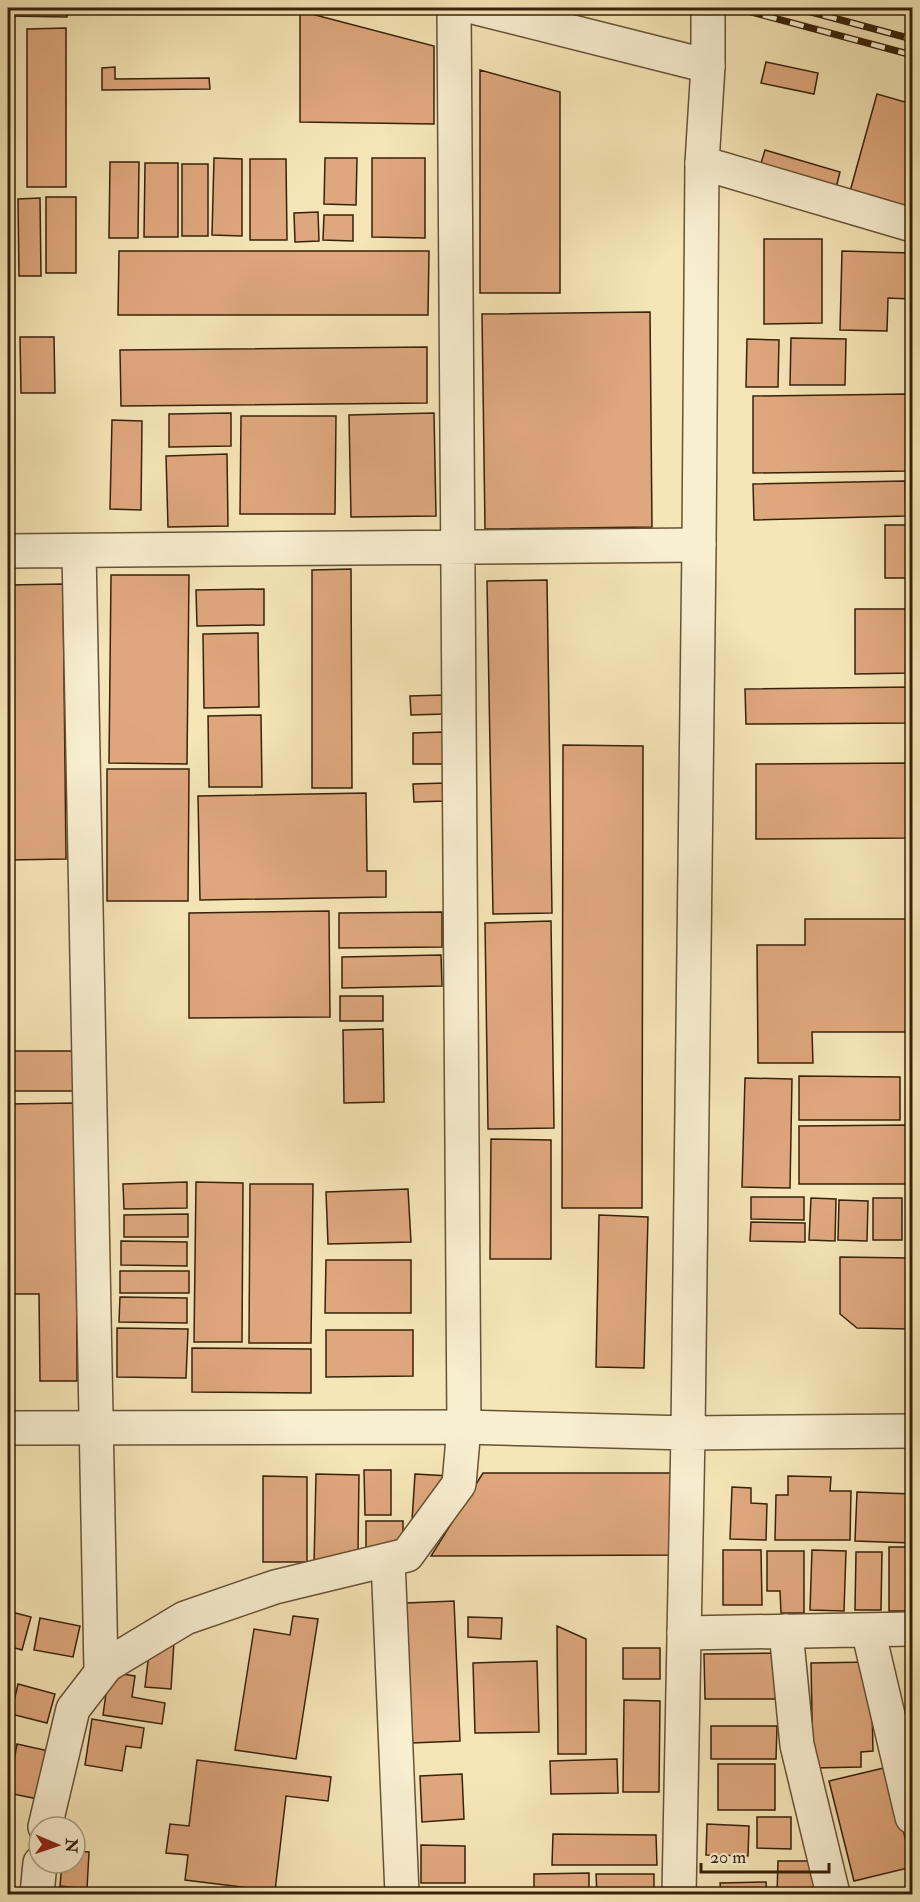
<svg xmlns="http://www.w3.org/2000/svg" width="920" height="1902" font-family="'IM FELL Double Pica',serif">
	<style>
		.building { fill: #dfa77d; stroke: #37220b; stroke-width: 1.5 }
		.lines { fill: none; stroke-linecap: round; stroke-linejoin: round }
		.minor-casing { stroke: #665336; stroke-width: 36 }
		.tertiary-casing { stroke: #665336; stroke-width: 36 }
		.minor { stroke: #f8eed0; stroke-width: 33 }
		.tertiary { stroke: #f8eed0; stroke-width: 33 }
		.rail-casing { stroke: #37220b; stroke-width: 7 }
		.rail { stroke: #f8eed0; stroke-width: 4.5; stroke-dasharray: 14; stroke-linecap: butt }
	</style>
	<rect width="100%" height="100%" fill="#f5e5b7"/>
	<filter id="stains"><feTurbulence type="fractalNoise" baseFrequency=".00333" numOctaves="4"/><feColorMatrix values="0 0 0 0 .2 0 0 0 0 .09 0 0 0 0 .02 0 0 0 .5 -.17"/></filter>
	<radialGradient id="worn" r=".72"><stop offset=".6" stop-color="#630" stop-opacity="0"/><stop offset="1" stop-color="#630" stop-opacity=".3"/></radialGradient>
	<path class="building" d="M 8,8 L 67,8 L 67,17 L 8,16 Z
		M 888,8 L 912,8 L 912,14 Z
		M 300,11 L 434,46 L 434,124 L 300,122 Z
		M 66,28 L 66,187 L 27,187 L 27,29 Z
		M 766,62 L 818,73 L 814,94 L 761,83 Z
		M 115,67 L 115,79 L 209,78 L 210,89 L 102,90 L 102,68 Z
		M 480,70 L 560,92 L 560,293 L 480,293 Z
		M 877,94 L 912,104 L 912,212 L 849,195 Z
		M 765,150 L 840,172 L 835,192 L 759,170 Z
		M 214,158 L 242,159 L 242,236 L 212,235 Z
		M 325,158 L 357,158 L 356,205 L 324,204 Z
		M 372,158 L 425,158 L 425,238 L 372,237 Z
		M 250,159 L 286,159 L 287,240 L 250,240 Z
		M 110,162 L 139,162 L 138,238 L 109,238 Z
		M 145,163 L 178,163 L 178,237 L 144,237 Z
		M 182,164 L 208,164 L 208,236 L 182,236 Z
		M 46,197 L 76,197 L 76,273 L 46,273 Z
		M 40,198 L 41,276 L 19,276 L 18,199 Z
		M 8,201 L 12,201 L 12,277 L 8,277 Z
		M 318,212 L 319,241 L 295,242 L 294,213 Z
		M 324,215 L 353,215 L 353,241 L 323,240 Z
		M 764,239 L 822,239 L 822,323 L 764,324 Z
		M 119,251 L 429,251 L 428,315 L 118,315 Z
		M 842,251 L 911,253 L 910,299 L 888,298 L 887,331 L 840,330 Z
		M 650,312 L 652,527 L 485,529 L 482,314 Z
		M 14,315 L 14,388 L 8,388 L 8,316 Z
		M 20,337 L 54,337 L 55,393 L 21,393 Z
		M 791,338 L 846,339 L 845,385 L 790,385 Z
		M 747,339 L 779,340 L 778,387 L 746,387 Z
		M 427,347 L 427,403 L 121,406 L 120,350 Z
		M 907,394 L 908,471 L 753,473 L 753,396 Z
		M 231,413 L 231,446 L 169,447 L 169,414 Z
		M 434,413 L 436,516 L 351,517 L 349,415 Z
		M 241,416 L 336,416 L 335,514 L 240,514 Z
		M 112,420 L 142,421 L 141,510 L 110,509 Z
		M 227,454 L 228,526 L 168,527 L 166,456 Z
		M 905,481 L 906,516 L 754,520 L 753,484 Z
		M 885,525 L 912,525 L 912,578 L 885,578 Z
		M 351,569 L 352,788 L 312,788 L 312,570 Z
		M 111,575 L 189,575 L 187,764 L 109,763 Z
		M 547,580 L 552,913 L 493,914 L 487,581 Z
		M 63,584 L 66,859 L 8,860 L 8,585 Z
		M 264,589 L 264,625 L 197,626 L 196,590 Z
		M 855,609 L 912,609 L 912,673 L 855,674 Z
		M 258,633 L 259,707 L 204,708 L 203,634 Z
		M 912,687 L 912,723 L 746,724 L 745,689 Z
		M 444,695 L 445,714 L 411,715 L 410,696 Z
		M 261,715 L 262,787 L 209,787 L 208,716 Z
		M 444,732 L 444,764 L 413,764 L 413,733 Z
		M 563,745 L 643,746 L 642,1208 L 562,1208 Z
		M 912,763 L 912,838 L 756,839 L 756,764 Z
		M 107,769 L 189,769 L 188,901 L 107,901 Z
		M 445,783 L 445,801 L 414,802 L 413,784 Z
		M 366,793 L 367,871 L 386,871 L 386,897 L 200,900 L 198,796 Z
		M 329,911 L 330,1017 L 189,1018 L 189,913 Z
		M 442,912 L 442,947 L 339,948 L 339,913 Z
		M 805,919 L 912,919 L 912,1032 L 812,1032 L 813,1063 L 758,1063 L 757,945 L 805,945 Z
		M 551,921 L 554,1128 L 488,1129 L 485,923 Z
		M 441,955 L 442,986 L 342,988 L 342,957 Z
		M 340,996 L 383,996 L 383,1021 L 340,1021 Z
		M 383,1029 L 384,1102 L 344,1103 L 343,1030 Z
		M 8,1051 L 76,1051 L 77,1091 L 8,1091 Z
		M 799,1076 L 900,1077 L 900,1120 L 799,1120 Z
		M 908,1076 L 912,1076 L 912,1114 L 908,1114 Z
		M 745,1078 L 792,1079 L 790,1188 L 742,1187 Z
		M 76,1103 L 77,1381 L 40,1381 L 39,1294 L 8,1294 L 8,1104 Z
		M 912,1125 L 912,1184 L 799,1184 L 799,1126 Z
		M 491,1139 L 551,1140 L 551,1259 L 490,1259 Z
		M 187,1182 L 187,1208 L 124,1209 L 123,1184 Z
		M 196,1182 L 243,1183 L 242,1342 L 194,1342 Z
		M 250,1184 L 313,1184 L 311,1343 L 249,1343 Z
		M 408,1189 L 411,1242 L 328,1244 L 326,1192 Z
		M 751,1197 L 804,1197 L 804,1220 L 751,1219 Z
		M 811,1198 L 836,1199 L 835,1241 L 809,1240 Z
		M 873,1198 L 902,1198 L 902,1240 L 873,1240 Z
		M 908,1199 L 912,1199 L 912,1241 L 907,1241 Z
		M 839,1200 L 868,1201 L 867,1241 L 838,1240 Z
		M 188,1214 L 188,1237 L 124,1237 L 124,1215 Z
		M 599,1215 L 648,1217 L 644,1368 L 596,1367 Z
		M 751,1222 L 805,1223 L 805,1242 L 750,1241 Z
		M 121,1241 L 187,1242 L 187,1266 L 121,1265 Z
		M 840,1257 L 912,1258 L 912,1329 L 857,1328 L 840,1314 Z
		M 326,1260 L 411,1260 L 411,1313 L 325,1313 Z
		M 120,1271 L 189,1271 L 189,1293 L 120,1293 Z
		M 120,1297 L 187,1298 L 187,1323 L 119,1322 Z
		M 117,1328 L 188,1329 L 186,1378 L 117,1377 Z
		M 326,1330 L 413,1330 L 413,1376 L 326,1377 Z
		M 192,1348 L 311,1349 L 311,1393 L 192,1392 Z
		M 364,1470 L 391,1470 L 391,1515 L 365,1515 Z
		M 483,1473 L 677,1473 L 677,1555 L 431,1556 Z
		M 316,1474 L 359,1475 L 358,1551 L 314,1566 Z
		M 415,1474 L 449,1476 L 412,1521 Z
		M 263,1476 L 307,1477 L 307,1562 L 263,1562 Z
		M 788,1476 L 831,1477 L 830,1491 L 851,1491 L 850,1540 L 775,1540 L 776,1495 L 788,1495 Z
		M 732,1487 L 751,1488 L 751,1503 L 767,1504 L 766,1540 L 730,1539 Z
		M 857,1492 L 912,1494 L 912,1543 L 855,1541 Z
		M 366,1521 L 403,1521 L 403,1538 L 366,1550 Z
		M 889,1547 L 912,1547 L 912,1611 L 889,1611 Z
		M 723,1550 L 761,1550 L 762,1605 L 723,1605 Z
		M 812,1550 L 846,1551 L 844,1611 L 810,1610 Z
		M 767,1551 L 804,1551 L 804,1613 L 781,1613 L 780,1591 L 767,1591 Z
		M 856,1552 L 882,1552 L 881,1610 L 855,1610 Z
		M 454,1601 L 460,1741 L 412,1743 L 406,1603 Z
		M 8,1611 L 31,1617 L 22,1650 L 8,1646 Z
		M 293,1616 L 318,1619 L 296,1759 L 235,1750 L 254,1629 L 290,1635 Z
		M 468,1617 L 502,1618 L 501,1639 L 468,1637 Z
		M 40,1618 L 80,1626 L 73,1657 L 34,1650 Z
		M 557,1626 L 586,1639 L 586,1754 L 558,1754 Z
		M 174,1642 L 171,1689 L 145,1687 L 149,1653 Z
		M 907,1647 L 912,1647 L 912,1694 L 906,1694 Z
		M 623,1648 L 660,1648 L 660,1679 L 623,1679 Z
		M 784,1653 L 785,1699 L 705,1699 L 704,1654 Z
		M 537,1661 L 539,1732 L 475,1733 L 473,1663 Z
		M 871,1662 L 873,1751 L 861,1752 L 861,1767 L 813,1768 L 811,1663 Z
		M 109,1672 L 135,1676 L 132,1697 L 165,1703 L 162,1724 L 103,1715 Z
		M 18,1684 L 55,1694 L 47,1723 L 11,1714 Z
		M 624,1700 L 660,1701 L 659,1792 L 623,1792 Z
		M 92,1719 L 144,1728 L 141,1748 L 126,1746 L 122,1771 L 85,1765 Z
		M 711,1726 L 777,1726 L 776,1759 L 711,1759 Z
		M 17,1744 L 49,1751 L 38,1799 L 8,1793 Z
		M 617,1759 L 618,1793 L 551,1794 L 550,1761 Z
		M 197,1760 L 331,1777 L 328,1801 L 286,1796 L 275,1891 L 185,1880 L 188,1855 L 166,1853 L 170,1824 L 189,1826 Z
		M 718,1764 L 775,1764 L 775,1810 L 718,1810 Z
		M 888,1767 L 912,1867 L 854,1881 L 829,1781 Z
		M 462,1774 L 464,1819 L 422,1822 L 420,1776 Z
		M 757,1817 L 791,1817 L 791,1849 L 757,1848 Z
		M 707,1824 L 749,1826 L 748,1856 L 706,1855 Z
		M 553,1834 L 656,1835 L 657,1865 L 552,1865 Z
		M 421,1845 L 465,1846 L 465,1883 L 421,1883 Z
		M 75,1851 L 89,1852 L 87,1889 L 60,1886 L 62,1863 L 75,1863 Z
		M 778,1861 L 814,1861 L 814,1894 L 777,1894 Z
		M 589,1873 L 589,1894 L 534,1894 L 534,1874 Z
		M 596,1874 L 654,1874 L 654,1894 L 597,1894 Z
		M 766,1882 L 767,1894 L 721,1894 L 720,1883 Z
		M 458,1890 L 523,1890 L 523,1894 L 458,1894 Z"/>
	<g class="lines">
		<defs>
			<path id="minor" d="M 477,8 L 708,66
				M 702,163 L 912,225
				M 8,551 L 699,545
				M 79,551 L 101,1671
				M 388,1560 L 402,1894
				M 868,1630 L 912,1817
				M 786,1631 L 797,1745 L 833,1894
				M 684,1633 L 912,1629
				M 45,1827 L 73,1709 L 107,1665 L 185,1618 L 275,1587 L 407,1555 L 459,1484 L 464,1427 L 454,8
				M 37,1894 L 40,1863"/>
			<path id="tertiary" d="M 8,1428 L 464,1427 L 688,1433 L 912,1431
				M 679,1894 L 688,1433 L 699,545 L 702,163 L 708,66 L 708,8"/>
		</defs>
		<use href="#minor" class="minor-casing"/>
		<use href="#tertiary" class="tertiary-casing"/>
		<use href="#minor" class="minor"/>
		<use href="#tertiary" class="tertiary"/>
		<defs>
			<path id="rail" d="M 736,8 L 912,55
				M 796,8 L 912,39"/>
		</defs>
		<use href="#rail" class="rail-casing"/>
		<use href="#rail" class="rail"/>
	</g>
	<rect width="920" height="1902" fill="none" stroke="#f5e5b7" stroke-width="30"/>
	<rect x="9" y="9" width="902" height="1884" fill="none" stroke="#37220b" stroke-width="3"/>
	<rect x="15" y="15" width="890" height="1872" fill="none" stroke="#37220b" stroke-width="1.5"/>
	<g transform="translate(57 1845) rotate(92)"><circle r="28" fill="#f8eed0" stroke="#ab9c81" stroke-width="1.5"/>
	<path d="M0-4.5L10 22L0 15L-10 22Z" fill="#8f2418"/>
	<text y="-9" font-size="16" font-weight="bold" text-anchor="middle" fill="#37220b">N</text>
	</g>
	<path d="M701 1863v9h128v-9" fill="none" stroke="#37220b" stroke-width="3"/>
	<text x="710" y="1863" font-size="18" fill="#37220b" stroke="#f8eed0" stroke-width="4.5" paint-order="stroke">20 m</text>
	<rect width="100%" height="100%" filter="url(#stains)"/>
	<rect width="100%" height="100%" fill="url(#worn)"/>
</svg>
